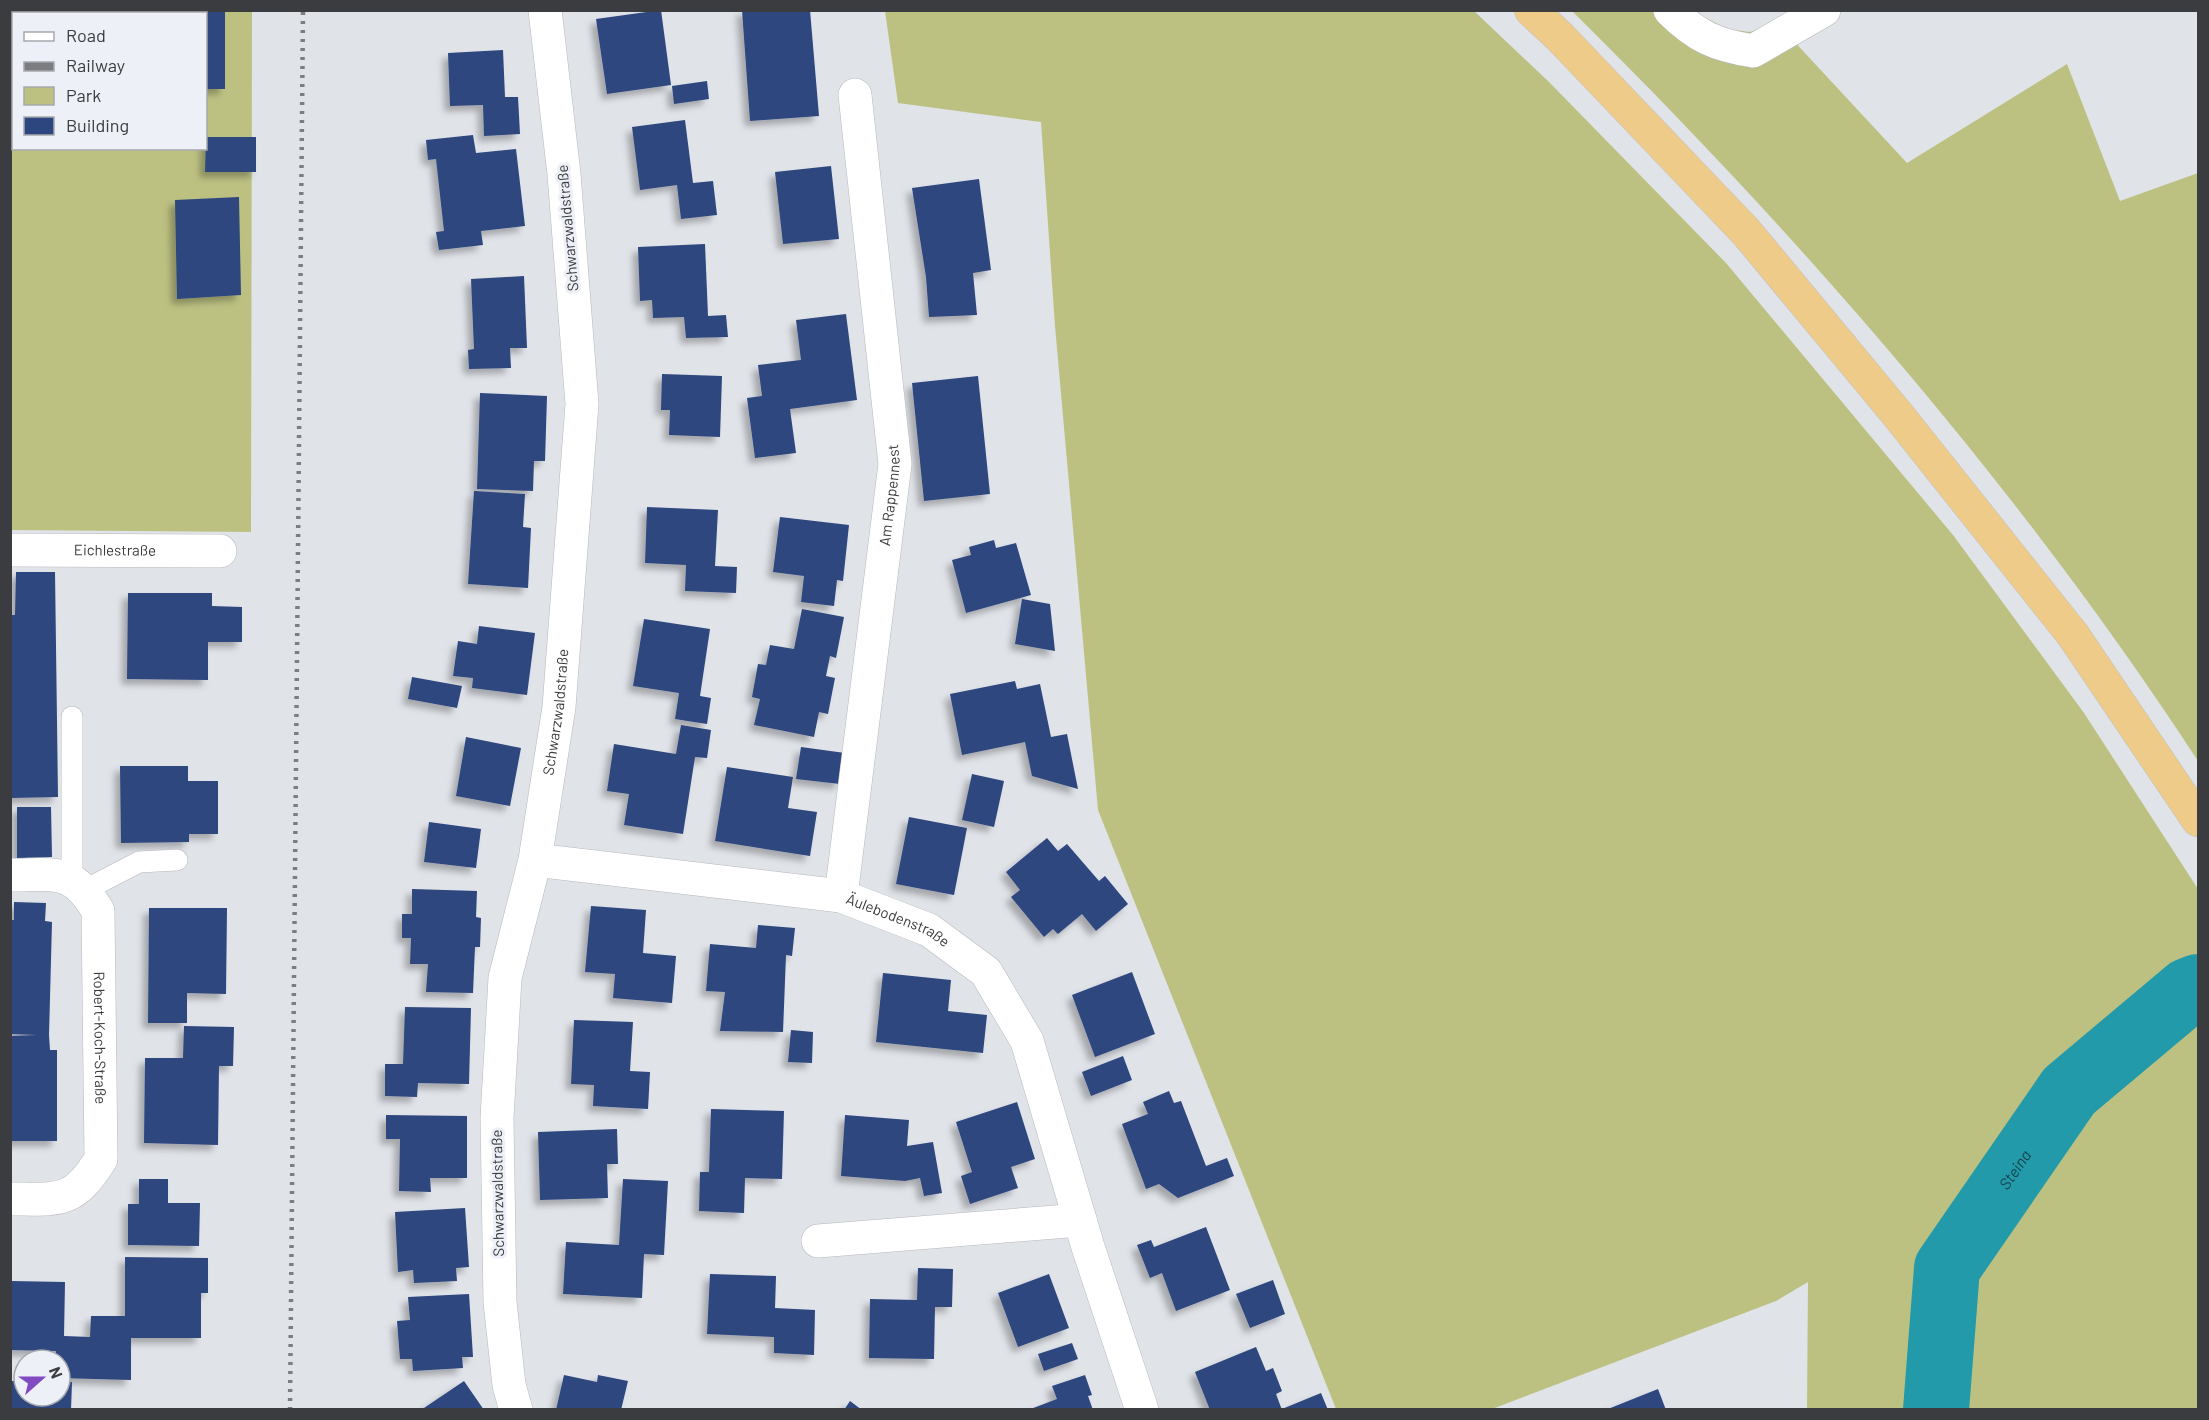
<svg xmlns="http://www.w3.org/2000/svg" width="2209" height="1420" font-family="Barlow,sans-serif">
	<style>
		.green { fill: #bcc182; fill-rule: evenodd }
		.lines { fill: none; stroke-linecap: round; stroke-linejoin: round }
		.river { stroke: #239aa9; stroke-width: 66 }
		.building { fill: #2e467f; filter: url(#shadow) }
		.service-casing { stroke: #b6b8bd; stroke-width: 22 }
		.minor-casing { stroke: #b6b8bd; stroke-width: 34 }
		.trunk-casing { stroke: #c0c1c2; stroke-width: 34 }
		.service { stroke: #fff; stroke-width: 21 }
		.minor { stroke: #fff; stroke-width: 33 }
		.trunk { stroke: #eecb88; stroke-width: 33 }
		.rail { stroke: #7b7d81; stroke-width: 4.5; stroke-dasharray: 3 6; stroke-linecap: butt }
		.labels { text-anchor: middle; stroke-width: 6; stroke-linejoin: round; paint-order: stroke }
		.street-label { font-size: 15px; fill: #3b3c3f; stroke: #edf0f6 }
		.water-label { font-size: 16px; font-style: italic; fill: #16464e; stroke: #edf0f6 }
	</style>
	<defs>
		<filter id="shadow"><feDropShadow dx="-5.5" dy="5.5" stdDeviation="3" flood-color="#0004"/></filter>
	</defs>
	<rect width="100%" height="100%" fill="#e0e3e8"/>
	<path class="green" d="M 11,11 L 252,11 L 251,532 L 11,530 ZM 14,14 L 206,14 L 206,148 L 14,148 Z
		M 885,11 L 1474,11 L 1549,82 L 1726,263 L 1953,535 L 2084,713 L 2198,889 L 2198,1409 L 1807,1409 L 1808,1282 L 1776,1301 L 1492,1409 L 1336,1409 L 1098,810 L 1055,326 L 1041,122 L 898,103 ZM 2149,981 L 2150,982 L 1995,1153 L 1998,1143 Z
		M 1572,11 L 1693,11 L 1727,29 L 1750,32 L 1777,23 L 1907,163 L 2067,64 L 2120,201 L 2198,173 L 2198,761 C 2022,491 1801,237 1572,11 Z"/>
	<g class="lines">
		<path class="river" id="s1" d="M 1936,1410 L 1947,1268 L 2069,1091 L 2188,991 L 2198,987"/>
	</g>
	<path class="building" d="M 144,10 L 225,10 L 225,89 L 206,89 L 206,14 L 144,14 Z
		M 661,10 L 671,85 L 607,94 L 596,19 Z
		M 742,10 L 810,10 L 819,116 L 750,121 Z
		M 503,50 L 505,97 L 518,97 L 520,134 L 484,136 L 483,105 L 450,106 L 448,53 Z
		M 707,81 L 709,99 L 674,104 L 672,86 Z
		M 685,120 L 693,183 L 713,181 L 717,215 L 681,219 L 677,185 L 640,190 L 632,127 Z
		M 473,135 L 476,153 L 516,149 L 525,226 L 481,231 L 483,245 L 439,250 L 436,232 L 444,231 L 436,159 L 428,160 L 426,140 Z
		M 206,137 L 256,137 L 256,172 L 205,172 Z
		M 831,166 L 839,239 L 783,244 L 775,172 Z
		M 979,179 L 991,270 L 973,273 L 977,315 L 929,317 L 926,277 L 912,188 Z
		M 239,197 L 241,295 L 177,299 L 175,200 Z
		M 705,244 L 708,316 L 726,315 L 728,337 L 686,338 L 684,317 L 653,318 L 652,300 L 640,301 L 638,247 Z
		M 524,276 L 527,348 L 510,348 L 511,368 L 469,369 L 468,350 L 474,349 L 471,279 Z
		M 846,314 L 857,400 L 790,409 L 796,453 L 755,458 L 747,398 L 762,396 L 758,365 L 801,360 L 796,320 Z
		M 662,374 L 722,376 L 720,437 L 669,435 L 670,410 L 661,410 Z
		M 978,376 L 990,494 L 924,501 L 912,383 Z
		M 480,393 L 547,396 L 545,461 L 534,461 L 533,491 L 477,489 Z
		M 474,491 L 525,494 L 523,527 L 531,528 L 528,588 L 468,584 Z
		M 647,507 L 718,510 L 715,566 L 737,567 L 736,593 L 685,591 L 686,565 L 645,563 Z
		M 780,517 L 849,525 L 843,581 L 837,580 L 834,606 L 801,602 L 804,576 L 773,572 Z
		M 994,540 L 996,548 L 1016,543 L 1031,595 L 966,613 L 952,560 L 971,555 L 969,547 Z
		M 16,572 L 55,572 L 58,797 L 10,798 L 10,615 L 15,615 Z
		M 128,593 L 212,593 L 212,606 L 242,607 L 242,642 L 208,642 L 208,680 L 127,679 Z
		M 1022,599 L 1050,604 L 1055,651 L 1015,644 Z
		M 802,609 L 844,617 L 836,658 L 830,656 L 826,676 L 835,678 L 828,714 L 819,712 L 814,737 L 754,725 L 760,699 L 752,697 L 758,664 L 766,665 L 770,645 L 794,649 Z
		M 644,619 L 710,629 L 700,696 L 711,698 L 707,724 L 675,719 L 679,693 L 633,686 Z
		M 479,626 L 535,633 L 527,695 L 472,688 L 473,678 L 453,676 L 458,641 L 477,644 Z
		M 412,677 L 462,686 L 457,708 L 408,699 Z
		M 1015,681 L 1017,689 L 1040,684 L 1051,737 L 1067,734 L 1078,789 L 1032,776 L 1025,742 L 962,755 L 950,694 Z
		M 681,725 L 711,730 L 707,758 L 695,757 L 683,834 L 624,825 L 629,794 L 607,791 L 614,744 L 676,754 Z
		M 466,737 L 521,748 L 510,806 L 456,796 Z
		M 801,747 L 845,753 L 840,784 L 796,779 Z
		M 120,766 L 188,766 L 188,781 L 218,781 L 218,834 L 189,834 L 189,842 L 121,843 Z
		M 727,767 L 793,777 L 788,808 L 817,812 L 810,856 L 715,841 Z
		M 972,774 L 1004,781 L 994,827 L 962,820 Z
		M 17,807 L 51,807 L 52,857 L 17,858 Z
		M 909,817 L 967,828 L 954,895 L 896,884 Z
		M 429,822 L 481,829 L 476,868 L 424,862 Z
		M 1047,838 L 1058,851 L 1067,844 L 1099,881 L 1105,876 L 1128,904 L 1096,931 L 1082,914 L 1058,934 L 1053,929 L 1044,937 L 1011,897 L 1020,890 L 1006,872 Z
		M 412,889 L 477,891 L 476,917 L 481,918 L 480,947 L 475,947 L 473,993 L 426,992 L 428,964 L 410,964 L 411,938 L 402,938 L 402,914 L 412,914 Z
		M 14,902 L 46,903 L 45,921 L 52,922 L 49,1035 L 50,1050 L 57,1050 L 57,1141 L 10,1141 L 10,1036 L 37,1035 L 10,1034 L 10,920 L 14,920 Z
		M 591,906 L 646,910 L 643,953 L 676,956 L 672,1003 L 613,998 L 615,974 L 585,972 Z
		M 149,908 L 227,908 L 226,994 L 187,993 L 187,1023 L 148,1023 Z
		M 758,925 L 795,928 L 792,956 L 786,955 L 783,1032 L 720,1031 L 725,992 L 706,991 L 710,944 L 756,948 Z
		M 1132,972 L 1155,1034 L 1095,1057 L 1072,995 Z
		M 883,973 L 951,980 L 948,1011 L 987,1015 L 983,1053 L 876,1042 Z
		M 405,1007 L 471,1008 L 469,1084 L 418,1083 L 417,1097 L 385,1096 L 385,1064 L 403,1064 Z
		M 574,1020 L 633,1022 L 630,1071 L 650,1072 L 648,1109 L 593,1106 L 594,1085 L 571,1084 Z
		M 184,1026 L 234,1027 L 233,1066 L 219,1066 L 218,1145 L 144,1143 L 145,1058 L 183,1058 Z
		M 791,1030 L 813,1032 L 812,1063 L 788,1062 Z
		M 1123,1056 L 1132,1080 L 1091,1096 L 1082,1072 Z
		M 1169,1091 L 1174,1103 L 1181,1101 L 1206,1166 L 1227,1158 L 1234,1176 L 1178,1198 L 1159,1184 L 1146,1189 L 1122,1124 L 1148,1114 L 1143,1102 Z
		M 1017,1102 L 1035,1159 L 1011,1167 L 1018,1188 L 970,1204 L 961,1176 L 972,1172 L 956,1122 Z
		M 711,1109 L 784,1111 L 782,1179 L 745,1178 L 744,1213 L 699,1211 L 700,1172 L 709,1172 Z
		M 386,1115 L 467,1116 L 467,1178 L 430,1178 L 431,1192 L 399,1191 L 400,1139 L 386,1139 Z
		M 845,1115 L 909,1120 L 907,1146 L 933,1142 L 942,1193 L 924,1196 L 920,1178 L 905,1181 L 841,1176 Z
		M 617,1129 L 618,1164 L 607,1164 L 608,1198 L 540,1200 L 538,1132 Z
		M 139,1179 L 168,1179 L 168,1203 L 200,1203 L 199,1246 L 128,1245 L 128,1204 L 139,1204 Z
		M 623,1179 L 668,1181 L 664,1255 L 644,1254 L 642,1298 L 563,1294 L 566,1242 L 619,1245 Z
		M 465,1208 L 469,1267 L 456,1268 L 457,1281 L 414,1283 L 413,1270 L 398,1272 L 395,1212 Z
		M 1206,1227 L 1230,1290 L 1176,1311 L 1162,1273 L 1150,1278 L 1137,1245 L 1151,1240 L 1154,1247 Z
		M 125,1257 L 208,1258 L 208,1293 L 201,1293 L 201,1338 L 131,1338 L 131,1380 L 60,1378 L 60,1360 L 56,1360 L 56,1351 L 10,1350 L 10,1281 L 65,1282 L 64,1336 L 90,1337 L 91,1316 L 125,1316 Z
		M 918,1268 L 953,1269 L 952,1307 L 935,1307 L 934,1359 L 869,1358 L 870,1299 L 917,1300 Z
		M 710,1274 L 776,1276 L 775,1308 L 815,1310 L 814,1355 L 774,1353 L 774,1337 L 707,1334 Z
		M 1049,1274 L 1069,1328 L 1018,1347 L 998,1293 Z
		M 1273,1280 L 1285,1314 L 1250,1328 L 1236,1294 Z
		M 469,1294 L 473,1357 L 462,1357 L 463,1368 L 413,1371 L 412,1359 L 400,1359 L 397,1321 L 410,1320 L 408,1297 Z
		M 1072,1343 L 1078,1359 L 1044,1371 L 1038,1354 Z
		M 1256,1347 L 1266,1371 L 1273,1368 L 1282,1391 L 1276,1394 L 1282,1410 L 1210,1410 L 1195,1372 Z
		M 564,1375 L 597,1382 L 598,1375 L 628,1381 L 621,1410 L 556,1410 Z
		M 1085,1375 L 1092,1395 L 1088,1396 L 1093,1410 L 1028,1410 L 1057,1399 L 1052,1386 Z
		M 10,1381 L 24,1381 L 24,1396 L 60,1396 L 60,1382 L 72,1382 L 71,1410 L 10,1410 Z
		M 464,1381 L 484,1410 L 425,1410 L 424,1408 Z
		M 1658,1389 L 1666,1410 L 1608,1410 L 1608,1409 Z
		M 1321,1393 L 1328,1410 L 1282,1410 L 1282,1409 Z
		M 850,1401 L 862,1410 L 844,1410 Z"/>
	<g class="lines">
		<defs>
			<path id="service" d="M 72,717 L 72,882
				M 85,890 L 139,862 L 177,860"/>
			<g id="minor">
				<path d="M 1670,10 C 1697,37 1716,45 1753,51 L 1824,10"/>
				<path id="s2" d="M 10,550 L 220,551"/>
				<path id="s3" d="M 535,860 L 841,896 L 929,930 L 986,972 L 1027,1041 L 1088,1247 L 1142,1410"/>
				<path id="s4" d="M 10,875 C 56,875 72,867 98,911 L 101,1159 C 73,1204 60,1199 10,1199"/>
				<path id="s5" d="M 841,896 L 895,464 L 855,95"/>
				<path d="M 818,1241 L 1080,1220"/>
				<path id="s6" d="M 516,1410 L 509,1385 L 500,1302 L 497,1118 L 505,978 L 535,860 L 559,707 L 582,404 L 564,174 L 545,10"/>
			</g>
			<path id="trunk" d="M 1531,10 L 1560,37 L 1747,233 L 1898,415 L 2073,635 L 2198,820"/>
		</defs>
		<use href="#service" class="service-casing"/>
		<use href="#minor" class="minor-casing"/>
		<use href="#trunk" class="trunk-casing"/>
		<use href="#service" class="service"/>
		<use href="#minor" class="minor"/>
		<use href="#trunk" class="trunk"/>
		<path class="rail" d="M 290,1410 L 303,10"/>
	</g>
	<g class="labels">
		<g class="street-label">
			<text transform="translate(568 228) rotate(-95)" y="5">Schwarzwaldstraße</text>
			<text dy="5" stroke="none"><textPath href="#s5" startOffset="404">Am Rappennest</textPath></text>
			<text dy="5" stroke="none"><textPath href="#s2" startOffset="105">Eichlestraße</textPath></text>
			<text dy="5" stroke="none"><textPath href="#s6" startOffset="705">Schwarzwaldstraße</textPath></text>
			<text dy="5" stroke="none"><textPath href="#s3" startOffset="370">Äulebodenstraße</textPath></text>
			<text dy="5" stroke="none"><textPath href="#s4" startOffset="230">Robert-Koch-Straße</textPath></text>
			<text transform="translate(498 1193) rotate(-91)" y="5">Schwarzwaldstraße</text>
		</g>
		<g class="water-label">
			<text dy="6" stroke="none"><textPath href="#s1" startOffset="262">Steina</textPath></text>
		</g>
	</g>
	<rect width="2209" height="1420" fill="none" stroke="#3b3c3f" stroke-width="24"/>
	<rect x="12" y="12" width="195" height="138" fill="#edf0f6" stroke="#a6a8ad" stroke-width="1.5"/>
	<rect x="24" y="32" width="30" height="9" fill="#ffffff" stroke="#a6a8ad" stroke-width="1.5"/>
	<text x="66" y="42" font-size="18" fill="#3b3c3f">Road</text>
	<rect x="24" y="62" width="30" height="9" fill="#7b7d81" stroke="#a6a8ad" stroke-width="1.5"/>
	<text x="66" y="72" font-size="18" fill="#3b3c3f">Railway</text>
	<rect x="24" y="87" width="30" height="18" fill="#bcc182" stroke="#a6a8ad" stroke-width="1.5"/>
	<text x="66" y="102" font-size="18" fill="#3b3c3f">Park</text>
	<rect x="24" y="117" width="30" height="18" fill="#2e467f" stroke="#a6a8ad" stroke-width="1.5"/>
	<text x="66" y="132" font-size="18" fill="#3b3c3f">Building</text>
	<g transform="translate(42 1378) rotate(69)"><circle r="28" fill="#edf0f6" stroke="#a6a8ad" stroke-width="1.5"/>
	<path d="M0-4.5L10 22L0 15L-10 22Z" fill="#824ac1"/>
	<text y="-9" font-size="16" font-weight="bold" text-anchor="middle" fill="#3b3c3f">N</text>
	</g>
</svg>
